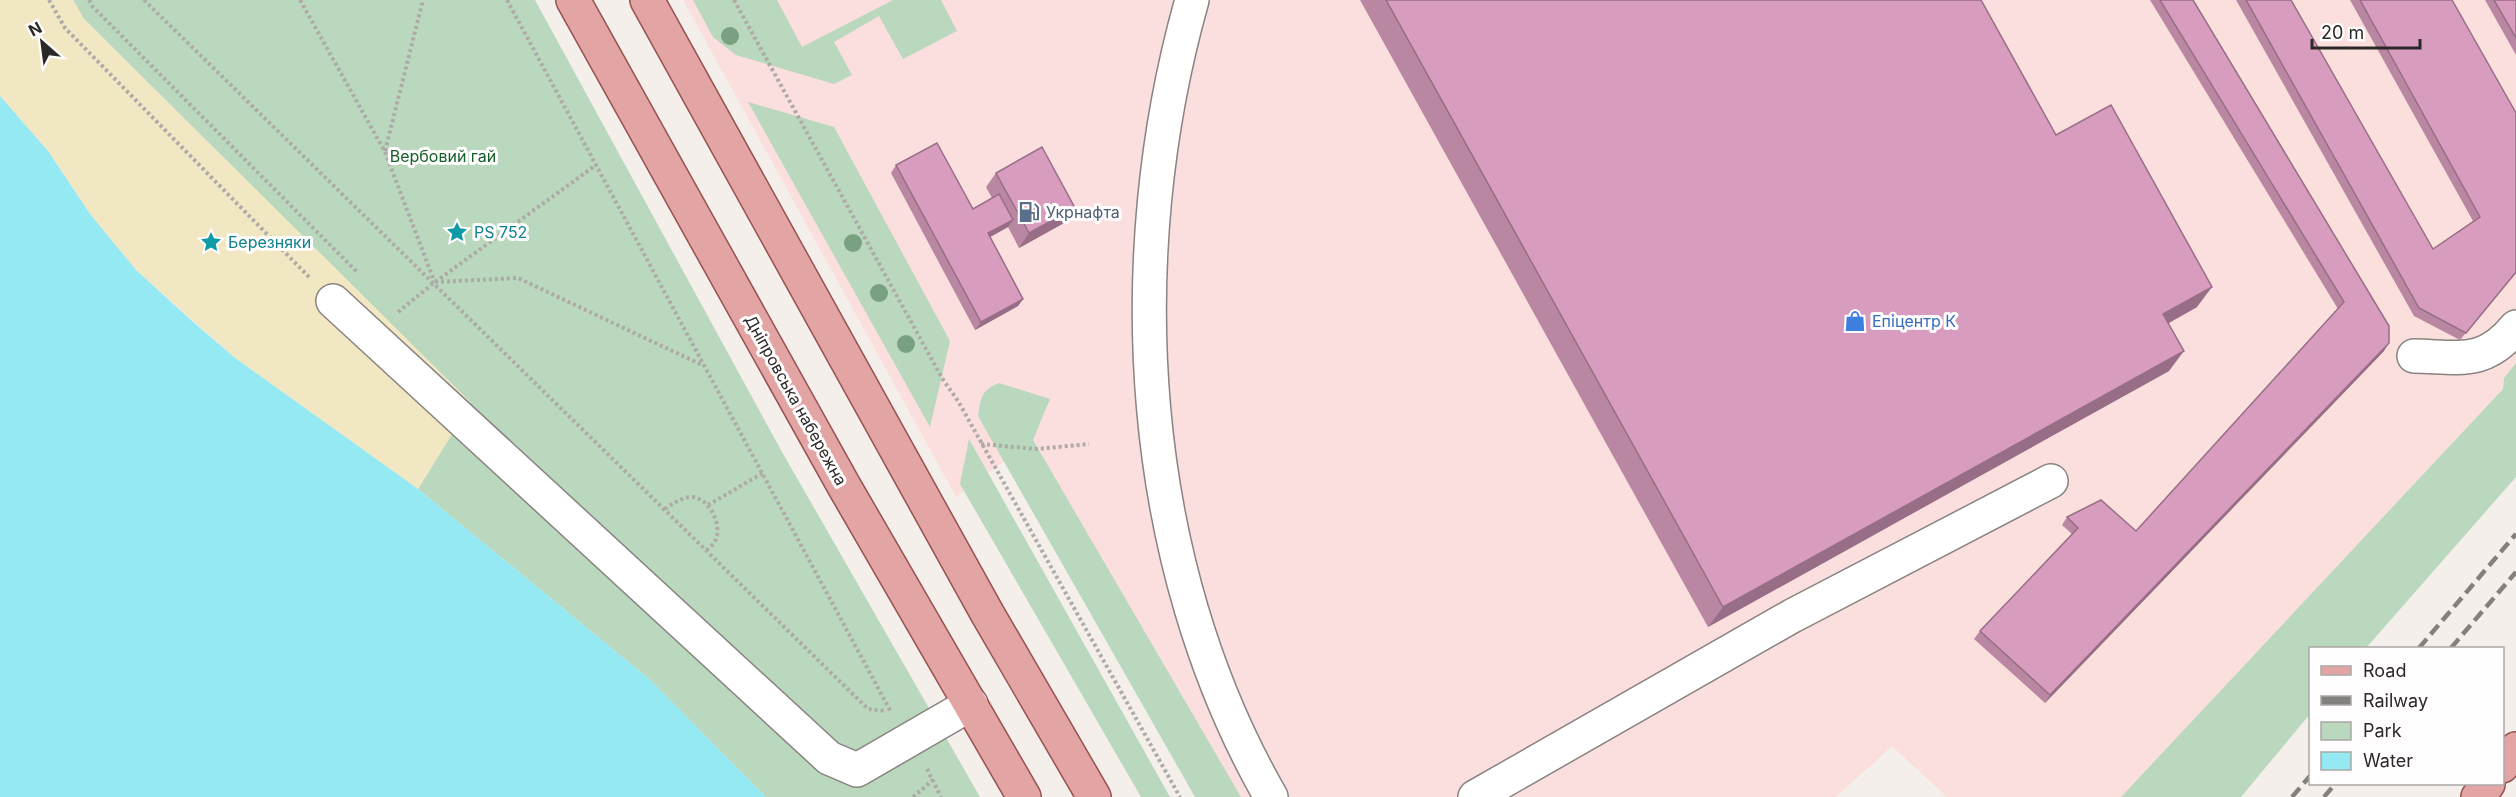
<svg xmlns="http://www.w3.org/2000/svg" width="2516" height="797" font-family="Inter,sans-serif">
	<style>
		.commercial { fill: #fadfde }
		.industrial { fill: #fadfdd }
		.green { fill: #b9d8bd }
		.sand { fill: #f1e7c2 }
		.water { fill: #95e9f3 }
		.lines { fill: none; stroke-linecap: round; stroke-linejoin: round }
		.minor-casing { stroke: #898381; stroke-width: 36 }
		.major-casing { stroke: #965151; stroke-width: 36 }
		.path { stroke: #aeaaa7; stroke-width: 4; stroke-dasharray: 3 3; stroke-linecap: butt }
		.minor { stroke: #fff; stroke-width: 33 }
		.major { stroke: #e3a4a4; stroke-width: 33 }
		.rail { stroke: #84807e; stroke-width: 4.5; stroke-dasharray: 12 6; stroke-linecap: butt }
		.tree { fill: #79a081 }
		.wall { fill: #ba87a3 }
		.shaded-wall { fill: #976e85 }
		.building { fill: #d89dbe; stroke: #976e85; stroke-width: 1.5 }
		.labels { text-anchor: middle; stroke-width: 6; stroke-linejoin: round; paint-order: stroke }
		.park-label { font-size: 16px; fill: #14602a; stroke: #fffdfd }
		.service-label { font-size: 16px; fill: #4e5e75; stroke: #fffdfd; text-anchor: start }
		.culture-label { font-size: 16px; fill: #0d838f; stroke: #fffdfd; text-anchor: start }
		.shop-label { font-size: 16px; fill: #366cbe; stroke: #fffdfd; text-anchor: start }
		.street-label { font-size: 16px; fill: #2b2927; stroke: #fffdfd }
	</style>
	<rect width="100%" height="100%" fill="#f5efec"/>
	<path class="commercial" d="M 683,0 L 2143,0 L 2333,313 L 2200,456 L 2182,437 L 1834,619 L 1629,797 L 1241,797 L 1032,441 L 956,497 Z"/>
	<path class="industrial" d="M 2143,0 L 2516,0 L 2516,363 L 2504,378 L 2503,389 L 2121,797 L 1947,797 L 1892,746 L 1836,797 L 1629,797 L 1834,619 L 2182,437 L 2200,456 L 2333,313 Z"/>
	<path class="green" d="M 73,0 L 535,0 L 782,452 L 980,797 L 766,797 L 649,679 L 418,489 L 471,403 L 84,19 Z
		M 693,0 L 777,0 L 802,47 L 893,0 L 941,0 L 957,31 L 903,59 L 879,16 L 834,42 L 852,75 L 834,84 L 736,55 L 713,37 Z
		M 748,102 L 834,127 L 950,341 L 930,427 Z
		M 2516,363 L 2516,477 L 2366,648 L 2310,648 L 2310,714 L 2241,797 L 2121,797 L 2503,389 L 2504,378 Z
		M 999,383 L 1050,399 L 1033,440 L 1241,797 L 1195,797 L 978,416 C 981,398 981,390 999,383 Z
		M 969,439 L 1170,797 L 1141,797 L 960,484 Z"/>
	<path class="sand" d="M 0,0 L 73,0 L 84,19 L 471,403 L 418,489 L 235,358 L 136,270 L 90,214 L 48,151 L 0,96 Z"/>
	<path class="water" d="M 0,96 L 48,151 L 90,214 L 136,270 L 192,321 L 235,358 L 418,489 L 649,679 L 766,797 L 0,797 Z"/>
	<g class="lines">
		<defs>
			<path id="minor" d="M 1192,0 C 1119,258 1136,562 1271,797
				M 333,301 L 829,758 L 857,770 L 971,704
				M 2414,356 C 2460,357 2484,366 2516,327
				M 1475,797 L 1792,616 L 2051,481"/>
			<path id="major" d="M 573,0 L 844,486 L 1024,797
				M 647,0 L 987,613 L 1094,797
				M 2502,766 L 2516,749
				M 2478,797 L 2488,784"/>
		</defs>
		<use href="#minor" class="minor-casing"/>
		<use href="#major" class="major-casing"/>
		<path class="path" d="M 49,0 L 65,28 L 310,278
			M 89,0 L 93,7 L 358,273
			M 144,0 L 868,709 L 885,711
			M 300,0 L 385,152 L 433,278
			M 507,0 L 891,712
			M 734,0 L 942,378 L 958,401 L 1180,797
			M 385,151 L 423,0
			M 435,282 L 518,278 L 702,365
			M 398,312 L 435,282 L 596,165
			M 981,444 L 1037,449 L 1089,444
			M 708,505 L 763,473
			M 665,509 C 672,504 681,498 690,497 C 708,496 722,523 716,539 C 715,543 710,547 707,550
			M 927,769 L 941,797
			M 913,797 L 934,779"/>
		<use href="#minor" class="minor"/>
		<use href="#major" class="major"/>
		<path class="rail" d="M 2419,648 L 2516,534
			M 2451,648 L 2516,572
			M 2292,797 L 2310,776
			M 2324,797 L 2335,784"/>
	</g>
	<g class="tree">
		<circle cx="730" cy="36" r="9"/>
		<circle cx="853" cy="243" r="9"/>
		<circle cx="879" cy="293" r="9"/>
		<circle cx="906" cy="344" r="9"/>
	</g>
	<path class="wall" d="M 1360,0 L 1981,0 L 2056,135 L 2197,307 L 2169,323 L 2169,371 L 1708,627 Z
		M 2150,0 L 2193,0 L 2384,351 L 2045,703 L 1974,639 L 1980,631 L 2072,534 L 2062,525 L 2067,517 L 2136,531 L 2338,309 Z
		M 2236,0 L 2291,0 L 2433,249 L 2473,221 L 2350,0 L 2452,0 L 2516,273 L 2460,340 L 2414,316 Z
		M 2485,0 L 2516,0 L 2516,55 Z
		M 896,165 L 973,209 L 992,198 L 986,187 L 996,173 L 1064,223 L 1019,248 L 1008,227 L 990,237 L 1023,299 L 1018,306 L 975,330 L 891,173 Z"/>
	<path class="shaded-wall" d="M 1075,208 L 1064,223 L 1019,248 L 1029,233 Z
		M 1013,220 L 1008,227 L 983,241 L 988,233 Z
		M 2212,287 L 2197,307 L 2149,334 L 2163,314 Z
		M 1023,299 L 1018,306 L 975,330 L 981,322 Z
		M 2389,343 L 2384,351 L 2045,703 L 2050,695 Z
		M 2184,351 L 2169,371 L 1708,627 L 1723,607 Z"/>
	<path class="building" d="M 1386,0 L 1981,0 L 2056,135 L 2111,105 L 2212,287 L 2163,314 L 2184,351 L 1723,607 Z
		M 2160,0 L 2193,0 L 2389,326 L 2389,343 L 2050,695 L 1980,631 L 2078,528 L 2067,517 L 2101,500 L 2136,531 L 2344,302 Z
		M 2246,0 L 2291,0 L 2433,249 L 2480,217 L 2360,0 L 2452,0 L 2516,113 L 2516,272 L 2466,333 L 2419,308 Z
		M 2494,0 L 2516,0 L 2516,38 Z
		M 937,143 L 973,209 L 999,194 L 1013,220 L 988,233 L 1023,299 L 981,322 L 896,165 Z
		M 1042,147 L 1075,208 L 1029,233 L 996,173 Z"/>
	<defs>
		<symbol id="fuel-bare" viewBox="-9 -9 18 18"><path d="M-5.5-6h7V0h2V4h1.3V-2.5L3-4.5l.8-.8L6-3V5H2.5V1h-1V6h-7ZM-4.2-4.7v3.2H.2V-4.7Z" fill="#5c6f8a" stroke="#fffdfd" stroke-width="2.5" paint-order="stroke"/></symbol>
		<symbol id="sight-bare" viewBox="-9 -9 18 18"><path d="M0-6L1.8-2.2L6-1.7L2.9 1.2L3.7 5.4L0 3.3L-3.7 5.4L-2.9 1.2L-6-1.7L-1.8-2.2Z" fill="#0f9aa8" stroke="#fffdfd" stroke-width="2.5" paint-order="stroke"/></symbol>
		<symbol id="shop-bare" viewBox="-9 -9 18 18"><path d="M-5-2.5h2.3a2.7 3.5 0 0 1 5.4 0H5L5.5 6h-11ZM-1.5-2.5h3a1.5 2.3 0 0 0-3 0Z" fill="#3f7fe0" stroke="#fffdfd" stroke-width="2.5" paint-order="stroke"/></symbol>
	</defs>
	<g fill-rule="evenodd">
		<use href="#fuel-bare" x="1014" y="197" width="30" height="30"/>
		<use href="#sight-bare" x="442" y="217" width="30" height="30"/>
		<use href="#sight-bare" x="196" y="227" width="30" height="30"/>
		<use href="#shop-bare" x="1840" y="306" width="30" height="30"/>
	</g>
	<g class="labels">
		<g class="park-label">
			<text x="443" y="162">Вербовий гай</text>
		</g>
		<g class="service-label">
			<text x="1046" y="218">Укрнафта</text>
		</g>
		<g class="culture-label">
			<text x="474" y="238">PS 752</text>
			<text x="228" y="248">Березняки</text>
		</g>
		<g class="shop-label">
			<text x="1872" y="327">Епіцентр К</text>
		</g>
		<g class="street-label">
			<text transform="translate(796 400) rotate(61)" y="6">Дніпровська набережна</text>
		</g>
	</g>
	<rect x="2309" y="647" width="195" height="138" fill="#fffdfd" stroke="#aaa8a7" stroke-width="1.5"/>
	<rect x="2321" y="666" width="30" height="9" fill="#e3a4a4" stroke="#aaa8a7" stroke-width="1.5"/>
	<text x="2363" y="677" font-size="18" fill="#2b2927">Road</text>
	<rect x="2321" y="696" width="30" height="9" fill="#84807e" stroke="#aaa8a7" stroke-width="1.5"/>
	<text x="2363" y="707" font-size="18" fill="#2b2927">Railway</text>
	<rect x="2321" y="722" width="30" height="18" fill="#b9d8bd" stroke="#aaa8a7" stroke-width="1.5"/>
	<text x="2363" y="737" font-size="18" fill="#2b2927">Park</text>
	<rect x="2321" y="752" width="30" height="18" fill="#95e9f3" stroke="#aaa8a7" stroke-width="1.5"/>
	<text x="2363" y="767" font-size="18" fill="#2b2927">Water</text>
	<g transform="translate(42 42) rotate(332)" stroke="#fffdfd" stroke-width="4.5" paint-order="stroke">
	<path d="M0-4.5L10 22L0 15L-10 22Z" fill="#2b2927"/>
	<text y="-9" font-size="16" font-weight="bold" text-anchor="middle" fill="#2b2927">N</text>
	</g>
	<path d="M2312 39v9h108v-9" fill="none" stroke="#2b2927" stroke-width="3"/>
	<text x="2321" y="39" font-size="18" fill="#2b2927" stroke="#fffdfd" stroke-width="4.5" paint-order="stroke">20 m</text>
</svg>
